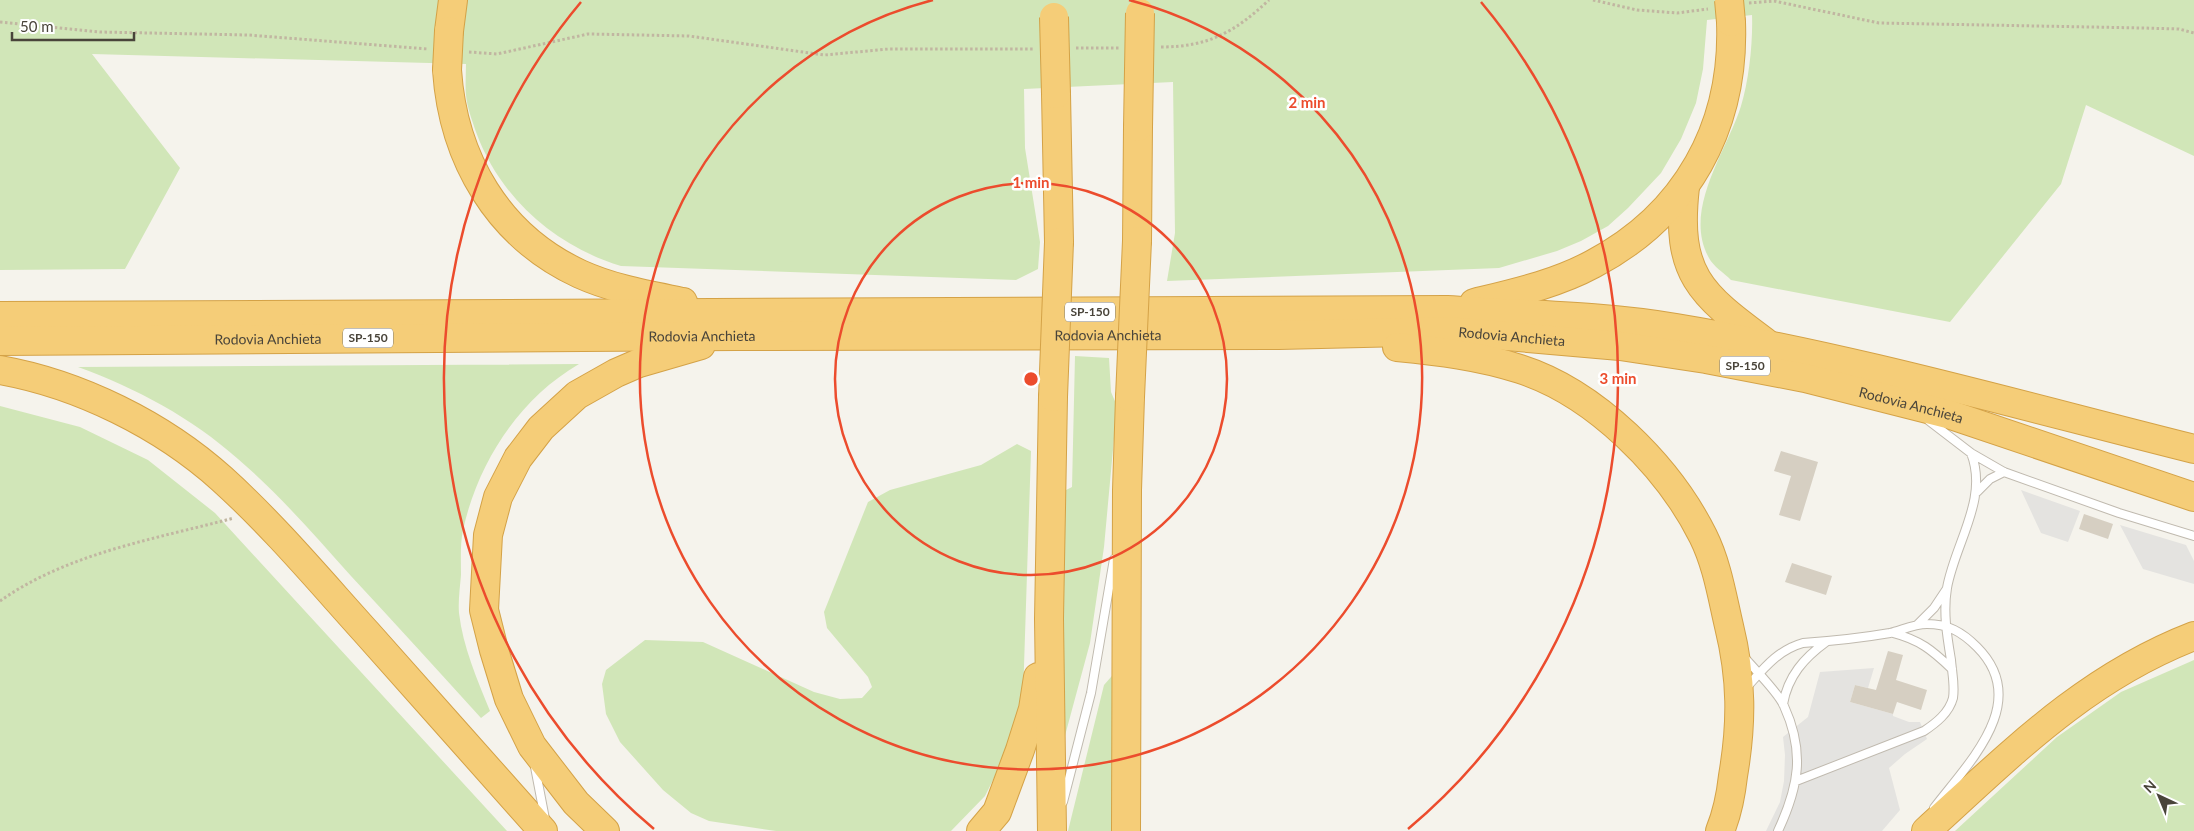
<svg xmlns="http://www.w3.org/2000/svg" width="2194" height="831" font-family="Lato,sans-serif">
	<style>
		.green { fill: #d1e6b8 }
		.parking { fill: #e4e3e0 }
		.building { fill: #d6cfc2 }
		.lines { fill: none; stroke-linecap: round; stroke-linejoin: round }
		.service-casing { stroke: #c0baaf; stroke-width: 10 }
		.motorway-casing { stroke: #d4a247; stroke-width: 30 }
		.path { stroke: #c1b6a1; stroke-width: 3; stroke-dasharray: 2.5 2.5; stroke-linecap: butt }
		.service { stroke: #fff; stroke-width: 8 }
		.motorway { stroke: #f5cd78; stroke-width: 28 }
		.motorway-bridge-casing { stroke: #d4a247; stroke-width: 30; stroke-linecap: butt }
		.motorway-bridge { stroke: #f5cd78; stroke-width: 28 }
		.ring { fill: none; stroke: #ec4c2d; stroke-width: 2.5 }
		.labels { text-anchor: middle; stroke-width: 5; stroke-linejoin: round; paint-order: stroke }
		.shield { fill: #fff; stroke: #807c75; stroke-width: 1 }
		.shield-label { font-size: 12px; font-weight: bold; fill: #49443a }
		.street-label { font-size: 14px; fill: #49443a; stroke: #fff }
		.centre { fill: #ec4c2d; stroke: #fff; stroke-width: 2.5 }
		.ring-label { font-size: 15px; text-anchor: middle; font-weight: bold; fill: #ec4c2d; stroke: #fff; stroke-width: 5; stroke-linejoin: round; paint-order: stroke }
	</style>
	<rect width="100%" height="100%" fill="#f5f3ec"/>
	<path class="green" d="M 0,0 L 2194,0 L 2194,156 L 2086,105 L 2061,184 L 1950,322 L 1731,280 C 1724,273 1713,266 1709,258 C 1682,210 1727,151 1741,106 C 1749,80 1753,42 1752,15 L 1707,20 L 1703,69 L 1696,103 L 1681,139 L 1661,173 L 1628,208 L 1608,226 L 1581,241 L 1557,251 L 1499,268 L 1167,281 L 1175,233 L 1173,82 L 1024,89 L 1025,148 L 1040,242 L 1038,269 L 1016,280 L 621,266 C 555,246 500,198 476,132 C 472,120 467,107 466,95 C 465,85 466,74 466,64 L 92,54 L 180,168 L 125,269 L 0,270 Z
		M 1075,356 L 1109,358 L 1111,392 L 1117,406 L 1104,547 L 1090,643 L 1063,743 L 1062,492 L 1072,487 Z
		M 579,364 C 519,399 478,462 463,530 C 460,544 461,561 461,575 C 460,587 458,601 459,613 C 463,647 477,679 490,711 L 481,718 C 438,671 395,623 351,576 C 315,536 279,494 238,459 C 192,418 136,388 78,367 Z
		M 0,406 L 80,427 L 148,460 L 215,513 L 507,831 L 0,831 Z
		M 1017,444 L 1031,451 L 1023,697 L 1011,744 L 985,796 L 951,831 L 776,831 L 709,821 L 691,813 L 663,790 L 620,742 L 606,714 L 602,684 L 606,670 L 645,640 L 703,642 L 814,692 L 840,699 L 862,698 L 872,687 L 868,677 L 827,628 L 824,612 L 868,502 L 890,490 L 981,465 Z
		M 2194,660 L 2194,831 L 1955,831 L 2057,737 L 2121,692 Z
		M 1118,669 L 1116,831 L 1068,831 L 1104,685 Z"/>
	<path class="parking" d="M 2021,490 L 2080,511 L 2068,542 L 2041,533 Z
		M 2120,525 L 2186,545 L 2194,561 L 2194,584 L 2143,569 Z
		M 1874,668 L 1868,688 L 1855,685 L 1850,702 L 1893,714 L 1893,716 L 1909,722 L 1920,722 L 1927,739 L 1905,754 L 1889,768 L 1900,810 L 1882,831 L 1766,831 L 1780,802 L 1784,781 L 1785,755 L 1783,737 L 1808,717 L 1820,672 Z"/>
	<path class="building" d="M 1781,451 L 1818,462 L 1800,521 L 1779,515 L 1791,476 L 1774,471 Z
		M 2084,514 L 2113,524 L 2108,539 L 2079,529 Z
		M 1792,563 L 1832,576 L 1826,595 L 1785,582 Z
		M 1888,651 L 1903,655 L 1896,680 L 1927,690 L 1921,710 L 1897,702 L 1893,714 L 1850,702 L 1855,685 L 1876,690 Z"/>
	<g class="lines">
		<defs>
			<path id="service" d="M 1928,420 L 1971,453 L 2004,472 L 2119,513 L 2194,536
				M 1977,492 L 1990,479 L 2004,472
				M 1917,625 L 1934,608 L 1946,590
				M 1893,633 C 1920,640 1932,650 1952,669
				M 1745,658 C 1755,670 1778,692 1784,706 C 1805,752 1799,786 1778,831
				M 1747,687 C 1764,668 1778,650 1803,643 C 1832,641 1861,638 1890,633 C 1902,630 1914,624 1927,624 C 1948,624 1962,632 1977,647 C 2032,702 1969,762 1934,808
				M 1783,704 C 1788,676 1804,658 1826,642
				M 535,767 L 545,819
				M 1796,781 L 1924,731 C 1936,723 1949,713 1953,698 C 1955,685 1952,673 1951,660 C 1947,636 1943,612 1947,588 C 1955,543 1989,499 1971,453
				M 1063,802 L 1091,693 L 1114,559"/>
			<g id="motorway">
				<path d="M 449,31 L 453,0"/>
				<path d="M 447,70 C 453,159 498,236 580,274 C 613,289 649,295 683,302"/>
				<path d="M 1056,94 L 1059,242"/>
				<path d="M 1685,187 C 1675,274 1700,294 1765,342"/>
				<path d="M 1137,241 L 1138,127"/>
				<path d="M 1474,303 C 1515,293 1556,284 1593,264 C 1686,215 1735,127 1731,22"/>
				<path d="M 0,316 L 1447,310 C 1523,315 1601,315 1676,328 C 1851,357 2022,406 2194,449"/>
				<path id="s1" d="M 0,341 L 736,336 L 1279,335 L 1448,331 L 1620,346 L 1706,359 L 1805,378 L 1951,415 L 2194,497"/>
				<path d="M 1397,347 C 1438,351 1480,356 1520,369 C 1595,393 1668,466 1703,536 C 1717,564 1722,596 1729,626 C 1742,679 1742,723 1733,776 C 1731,794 1727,814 1720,831"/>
				<path d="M 0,370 C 79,384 162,425 222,479 C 274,526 320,581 367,633 C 426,699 484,765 543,831"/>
				<path d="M 605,831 L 576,803 L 532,746 L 509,699 L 494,650 L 484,610 L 488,535 L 498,497 L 518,458 L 541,428 L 577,395 L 616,373 L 639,363 L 701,345"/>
				<path d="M 981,831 L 997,812 L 1020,750 L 1033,709 L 1038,677"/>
				<path d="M 1052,831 L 1049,619 L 1053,397"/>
				<path d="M 1126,831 L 1127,490 L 1130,397"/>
				<path d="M 1926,831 C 2011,754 2085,678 2194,636"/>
			</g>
		</defs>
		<use href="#service" class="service-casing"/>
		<use href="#motorway" class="motorway-casing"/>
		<path class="path" d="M 1593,0 L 1637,10 L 1677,13 L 1708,9
			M 1749,3 L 1774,1 L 1879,23 L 2143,28 L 2179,29 L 2194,33
			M 0,22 L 100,32 L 248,35 L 428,49
			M 1161,47 C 1208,47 1235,32 1269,0
			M 1076,48 L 1119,48
			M 469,52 L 497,54 L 588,34 L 689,36 L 824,55 L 889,49 L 1034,49
			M 0,601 C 68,553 155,539 234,518"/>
		<use href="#service" class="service"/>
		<use href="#motorway" class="motorway"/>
		<defs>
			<path id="motorway-bridge" d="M 1729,0 L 1731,22
				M 1054,17 L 1056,94
				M 447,70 L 449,31
				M 1138,127 L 1140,13
				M 1053,397 L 1059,242
				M 1130,397 L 1137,241"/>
		</defs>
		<use href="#motorway-bridge" class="motorway-bridge-casing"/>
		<use href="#motorway-bridge" class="motorway-bridge"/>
	</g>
	<g class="ring">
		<circle cx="1031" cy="379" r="196"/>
		<path d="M1129 0A391 391 0 1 1 933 0"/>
		<path d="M654 829A587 587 0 0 1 581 2M1481 2A587 587 0 0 1 1408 829"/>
	</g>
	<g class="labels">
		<g class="shield">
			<rect x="1065" y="302.5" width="50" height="19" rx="4"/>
			<rect x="343" y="328.5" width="50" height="19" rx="4"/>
			<rect x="1720" y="356.5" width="50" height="19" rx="4"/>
		</g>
		<g class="shield-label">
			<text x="1090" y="316">SP-150</text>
			<text x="368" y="342">SP-150</text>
			<text x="1745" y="370">SP-150</text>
		</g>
		<g class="street-label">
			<text dy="5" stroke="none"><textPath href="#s1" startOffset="702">Rodovia Anchieta</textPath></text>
			<text dy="5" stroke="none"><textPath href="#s1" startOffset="1108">Rodovia Anchieta</textPath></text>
			<text dy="5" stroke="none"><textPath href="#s1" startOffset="1512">Rodovia Anchieta</textPath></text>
			<text dy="5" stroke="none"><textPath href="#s1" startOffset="268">Rodovia Anchieta</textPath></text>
			<text dy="5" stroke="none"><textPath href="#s1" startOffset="1918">Rodovia Anchieta</textPath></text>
		</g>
	</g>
	<circle cx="1031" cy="379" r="8" class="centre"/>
	<g class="ring-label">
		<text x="1307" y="108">2 min</text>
		<text x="1031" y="188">1 min</text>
		<text x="1618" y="384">3 min</text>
	</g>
	<g transform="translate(2159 796) rotate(316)" stroke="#ffffff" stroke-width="4" paint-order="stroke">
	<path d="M0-4L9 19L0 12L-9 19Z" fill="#49443a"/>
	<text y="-8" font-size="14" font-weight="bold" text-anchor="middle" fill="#49443a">N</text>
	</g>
	<path d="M12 32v8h122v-8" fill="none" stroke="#49443a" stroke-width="2.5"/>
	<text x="20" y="32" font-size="15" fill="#49443a" stroke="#ffffff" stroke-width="4" paint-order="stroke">50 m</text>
</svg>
